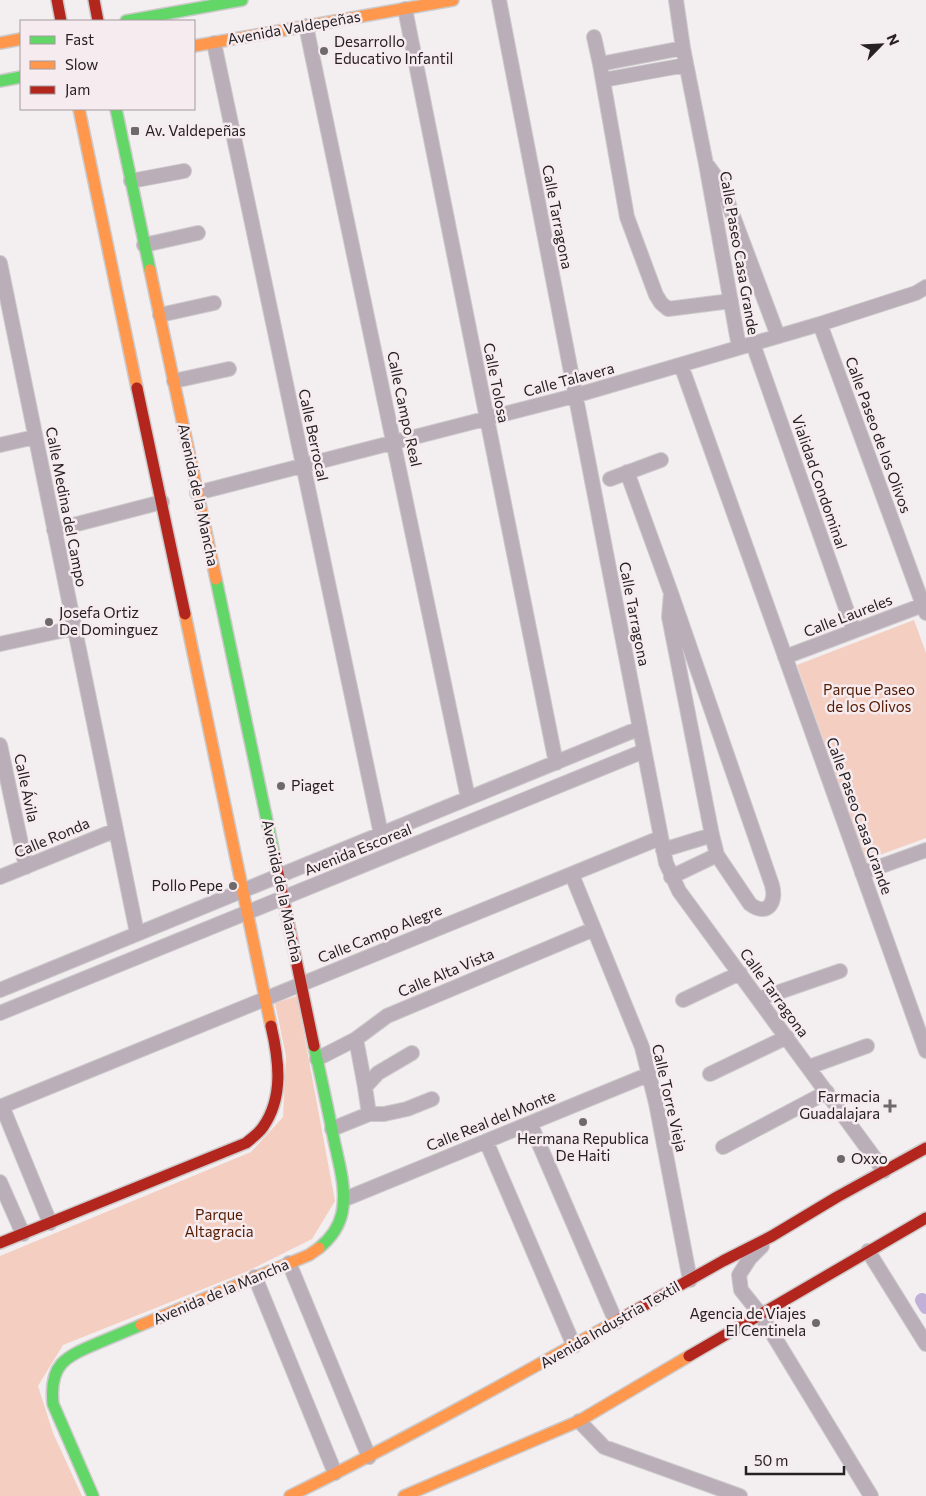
<svg xmlns="http://www.w3.org/2000/svg" width="926" height="1496" font-family="Commissioner,sans-serif">
	<style>
		.green { fill: #f4cec0 }
		.lines { fill: none; stroke-linecap: round; stroke-linejoin: round }
		.canal { stroke: #c1b0d8; stroke-width: 14 }
		.street-casing { stroke: #cdcacb; stroke-width: 16 }
		.fast-casing { stroke: #cdcacb; stroke-width: 14 }
		.slow-casing { stroke: #cdcacb; stroke-width: 14 }
		.jam-casing { stroke: #cdcacb; stroke-width: 14 }
		.street { stroke: #baaeb9; stroke-width: 14 }
		.fast { stroke: #63d668; stroke-width: 11 }
		.slow { stroke: #ff974d; stroke-width: 11 }
		.jam { stroke: #b3261e; stroke-width: 11 }
		.poi-dot { fill: #6e696b; stroke: #f6ebef; stroke-width: 2 }
		.labels { text-anchor: middle; stroke-width: 5; stroke-linejoin: round; paint-order: stroke }
		.street-label { font-size: 15px; fill: #262224; stroke: #f6ebef }
		.poi-label { font-size: 15px; fill: #262224; stroke: #f6ebef; text-anchor: start }
		.park-label { font-size: 15px; fill: #531b00; stroke: #f6ebef }
	</style>
	<rect width="100%" height="100%" fill="#f3eef0"/>
	<path class="green" d="M 914,620 L 926,653 L 926,838 L 866,860 L 797,665 Z
		M 297,996 L 335,1201 L 312,1239 L 248,1271 L 63,1345 L 38,1386 L 53,1433 L 82,1496 L 0,1496 L 0,1256 L 251,1152 L 283,1117 L 286,1056 L 275,1003 Z"/>
	<g class="lines">
		<path class="canal" d="M 922,1300 L 926,1307"/>
		<defs>
			<path id="street" d="M 499,0 L 666,863 L 679,891 L 884,1171
				M 676,0 L 683,48 L 706,164 L 739,347
				M 405,9 L 556,763
				M 306,26 L 468,798
				M 594,37 L 600,64 L 627,217 L 656,295 L 661,303 L 668,309 L 731,301
				M 214,43 L 381,834
				M 600,64 L 683,48
				M 603,80 L 686,65
				M 708,166 L 721,184 L 778,336
				M 131,181 L 184,171
				M 144,245 L 198,233
				M 0,263 L 137,933
				M 160,315 L 214,303
				M 820,324 L 926,613
				M 753,344 L 854,631
				M 681,365 L 926,1051
				M 174,381 L 229,369
				M 0,445 L 35,437
				M 627,472 L 671,593 L 772,885 C 777,903 767,917 750,904 L 717,855 L 712,835 L 669,617 L 671,593
				M 610,479 L 661,460
				M 197,493 L 574,396 L 820,324 L 916,293 L 926,287
				M 54,530 L 162,502
				M 0,644 L 74,628
				M 785,657 L 923,605
				M 0,745 L 26,867
				M 663,850 L 712,835
				M 862,873 L 926,850
				M 572,875 L 642,1047 L 656,1103 L 690,1280
				M 0,877 L 116,830
				M 671,877 L 717,855
				M 0,990 L 640,728
				M 759,999 L 840,971
				M 683,1000 L 740,973
				M 0,1013 L 644,751
				M 356,1039 L 365,1087
				M 317,1059 L 356,1039 L 387,1016 L 594,929
				M 809,1067 L 867,1046
				M 710,1074 L 787,1037
				M 2,1106 L 50,1223
				M 0,1107 L 660,838
				M 369,1114 L 365,1087 L 378,1073 L 412,1053
				M 530,1123 L 616,1322
				M 332,1129 L 369,1114 L 384,1114 L 407,1109 L 432,1099
				M 486,1141 L 574,1346
				M 723,1147 L 827,1092
				M 0,1182 L 23,1234
				M 345,1199 L 650,1074
				M 762,1246 L 750,1258 L 739,1275 L 741,1290 L 761,1315 L 871,1496
				M 868,1251 L 926,1344
				M 289,1263 L 369,1457
				M 255,1277 L 335,1473
				M 579,1421 L 604,1447 L 740,1496"/>
			<path id="fast" d="M 126,21 L 242,0
				M 0,81 L 21,77
				M 116,109 L 150,270
				M 216,579 L 274,854
				M 314,1046 C 321,1077 328,1109 334,1140 C 339,1164 347,1189 342,1213 C 339,1227 330,1239 319,1248
				M 93,1496 L 53,1404 C 49,1364 65,1357 98,1343 C 112,1337 127,1331 141,1325"/>
			<path id="slow" d="M 0,43 L 21,39
				M 194,46 L 453,0
				M 79,109 L 137,388
				M 150,270 L 216,579
				M 185,614 L 271,1026
				M 141,1325 L 309,1255 L 319,1248
				M 290,1496 C 402,1441 511,1380 620,1319
				M 404,1496 L 579,1421 L 689,1356"/>
			<path id="jam" d="M 57,0 L 61,21
				M 94,0 L 98,21
				M 137,388 L 185,614
				M 274,854 L 314,1046
				M 0,1243 L 246,1143 C 252,1138 259,1133 263,1127 C 284,1097 279,1060 271,1026
				M 620,1319 L 723,1261 L 772,1236 L 837,1197 L 926,1148
				M 689,1356 L 926,1218"/>
		</defs>
		<use href="#street" class="street-casing"/>
		<use href="#fast" class="fast-casing"/>
		<use href="#slow" class="slow-casing"/>
		<use href="#jam" class="jam-casing"/>
		<use href="#street" class="street"/>
		<use href="#fast" class="fast"/>
		<use href="#slow" class="slow"/>
		<use href="#jam" class="jam"/>
	</g>
	<g class="poi-dot">
		<circle cx="324" cy="51" r="5"/>
		<rect x="130" y="126" width="10" height="10" rx="2.5"/>
		<circle cx="49" cy="622" r="5"/>
		<circle cx="281" cy="786" r="5"/>
		<circle cx="233" cy="886" r="5"/>
		<path d="M887.5 1098.5h5v5h5v5h-5v5h-5v-5h-5v-5h5z"/>
		<circle cx="583" cy="1122" r="5"/>
		<circle cx="841" cy="1159" r="5"/>
		<circle cx="816" cy="1323" r="5"/>
	</g>
	<g class="labels">
		<g class="street-label">
			<text transform="translate(294 28) rotate(-10)" y="5">Avenida Valdepeñas</text>
			<text transform="translate(557 217) rotate(79)" y="5">Calle Tarragona</text>
			<text transform="translate(739 253) rotate(80)" y="5">Calle Paseo Casa Grande</text>
			<text transform="translate(569 380) rotate(-15)" y="5">Calle Talavera</text>
			<text transform="translate(496 383) rotate(79)" y="5">Calle Tolosa</text>
			<text transform="translate(404 409) rotate(78)" y="5">Calle Campo Real</text>
			<text transform="translate(313 435) rotate(78)" y="5">Calle Berrocal</text>
			<text transform="translate(878 435) rotate(70)" y="5">Calle Paseo de los Olivos</text>
			<text transform="translate(819 482) rotate(71)" y="5">Vialidad Condominal</text>
			<text transform="translate(198 495) rotate(78)" y="5">Avenida de la Mancha</text>
			<text transform="translate(66 507) rotate(79)" y="5">Calle Medina del Campo</text>
			<text transform="translate(634 614) rotate(79)" y="5">Calle Tarragona</text>
			<text transform="translate(848 616) rotate(-21)" y="5">Calle Laureles</text>
			<text transform="translate(26 788) rotate(78)" y="5">Calle Ávila</text>
			<text transform="translate(859 816) rotate(70)" y="5">Calle Paseo Casa Grande</text>
			<text transform="translate(52 838) rotate(-23)" y="5">Calle Ronda</text>
			<text transform="translate(358 850) rotate(-22)" y="5">Avenida Escoreal</text>
			<text transform="translate(282 891) rotate(78)" y="5">Avenida de la Mancha</text>
			<text transform="translate(380 934) rotate(-22)" y="5">Calle Campo Alegre</text>
			<text transform="translate(446 973) rotate(-23)" y="5">Calle Alta Vista</text>
			<text transform="translate(774 993) rotate(54)" y="5">Calle Tarragona</text>
			<text transform="translate(669 1098) rotate(77)" y="5">Calle Torre Vieja</text>
			<text transform="translate(491 1121) rotate(-22)" y="5">Calle Real del Monte</text>
			<text transform="translate(221 1292) rotate(-23)" y="5">Avenida de la Mancha</text>
			<text transform="translate(610 1325) rotate(-30)" y="5">Avenida Industria Textil</text>
		</g>
		<g class="poi-label">
			<text x="334" y="47">Desarrollo<tspan x="334" dy="17">Educativo Infantil</tspan></text>
			<text x="145" y="136">Av. Valdepeñas</text>
			<text x="59" y="618">Josefa Ortiz<tspan x="59" dy="17">De Dominguez</tspan></text>
			<text x="291" y="791">Piaget</text>
			<text x="223" y="891" text-anchor="end">Pollo Pepe</text>
			<text x="880" y="1102" text-anchor="end">Farmacia<tspan x="880" dy="17">Guadalajara</tspan></text>
			<text x="583" y="1144" text-anchor="middle">Hermana Republica<tspan x="583" dy="17">De Haiti</tspan></text>
			<text x="851" y="1164">Oxxo</text>
			<text x="806" y="1319" text-anchor="end">Agencia de Viajes<tspan x="806" dy="17">El Centinela</tspan></text>
		</g>
		<g class="park-label">
			<text x="869" y="695">Parque Paseo<tspan x="869" dy="17">de los Olivos</tspan></text>
			<text x="219" y="1220">Parque<tspan x="219" dy="17">Altagracia</tspan></text>
		</g>
	</g>
	<rect x="20" y="20" width="175" height="90" fill="#f6ebef" stroke="#a39b9e"/>
	<rect x="30" y="36" width="25" height="8" fill="#63d668" stroke="#a39b9e"/>
	<text x="65" y="45" font-size="15" fill="#262224">Fast</text>
	<rect x="30" y="61" width="25" height="8" fill="#ff974d" stroke="#a39b9e"/>
	<text x="65" y="70" font-size="15" fill="#262224">Slow</text>
	<rect x="30" y="86" width="25" height="8" fill="#b3261e" stroke="#a39b9e"/>
	<text x="65" y="95" font-size="15" fill="#262224">Jam</text>
	<g transform="translate(881 45) rotate(66)" stroke="#f6ebef" stroke-width="4" paint-order="stroke">
	<path d="M0-4L9 19L0 12L-9 19Z" fill="#262224"/>
	<text y="-8" font-size="14" font-weight="bold" text-anchor="middle" fill="#262224">N</text>
	</g>
	<path d="M746 1466v8h98v-8" fill="none" stroke="#262224" stroke-width="2.5"/>
	<text x="754" y="1466" font-size="15" fill="#262224" stroke="#f6ebef" stroke-width="4" paint-order="stroke">50 m</text>
</svg>
